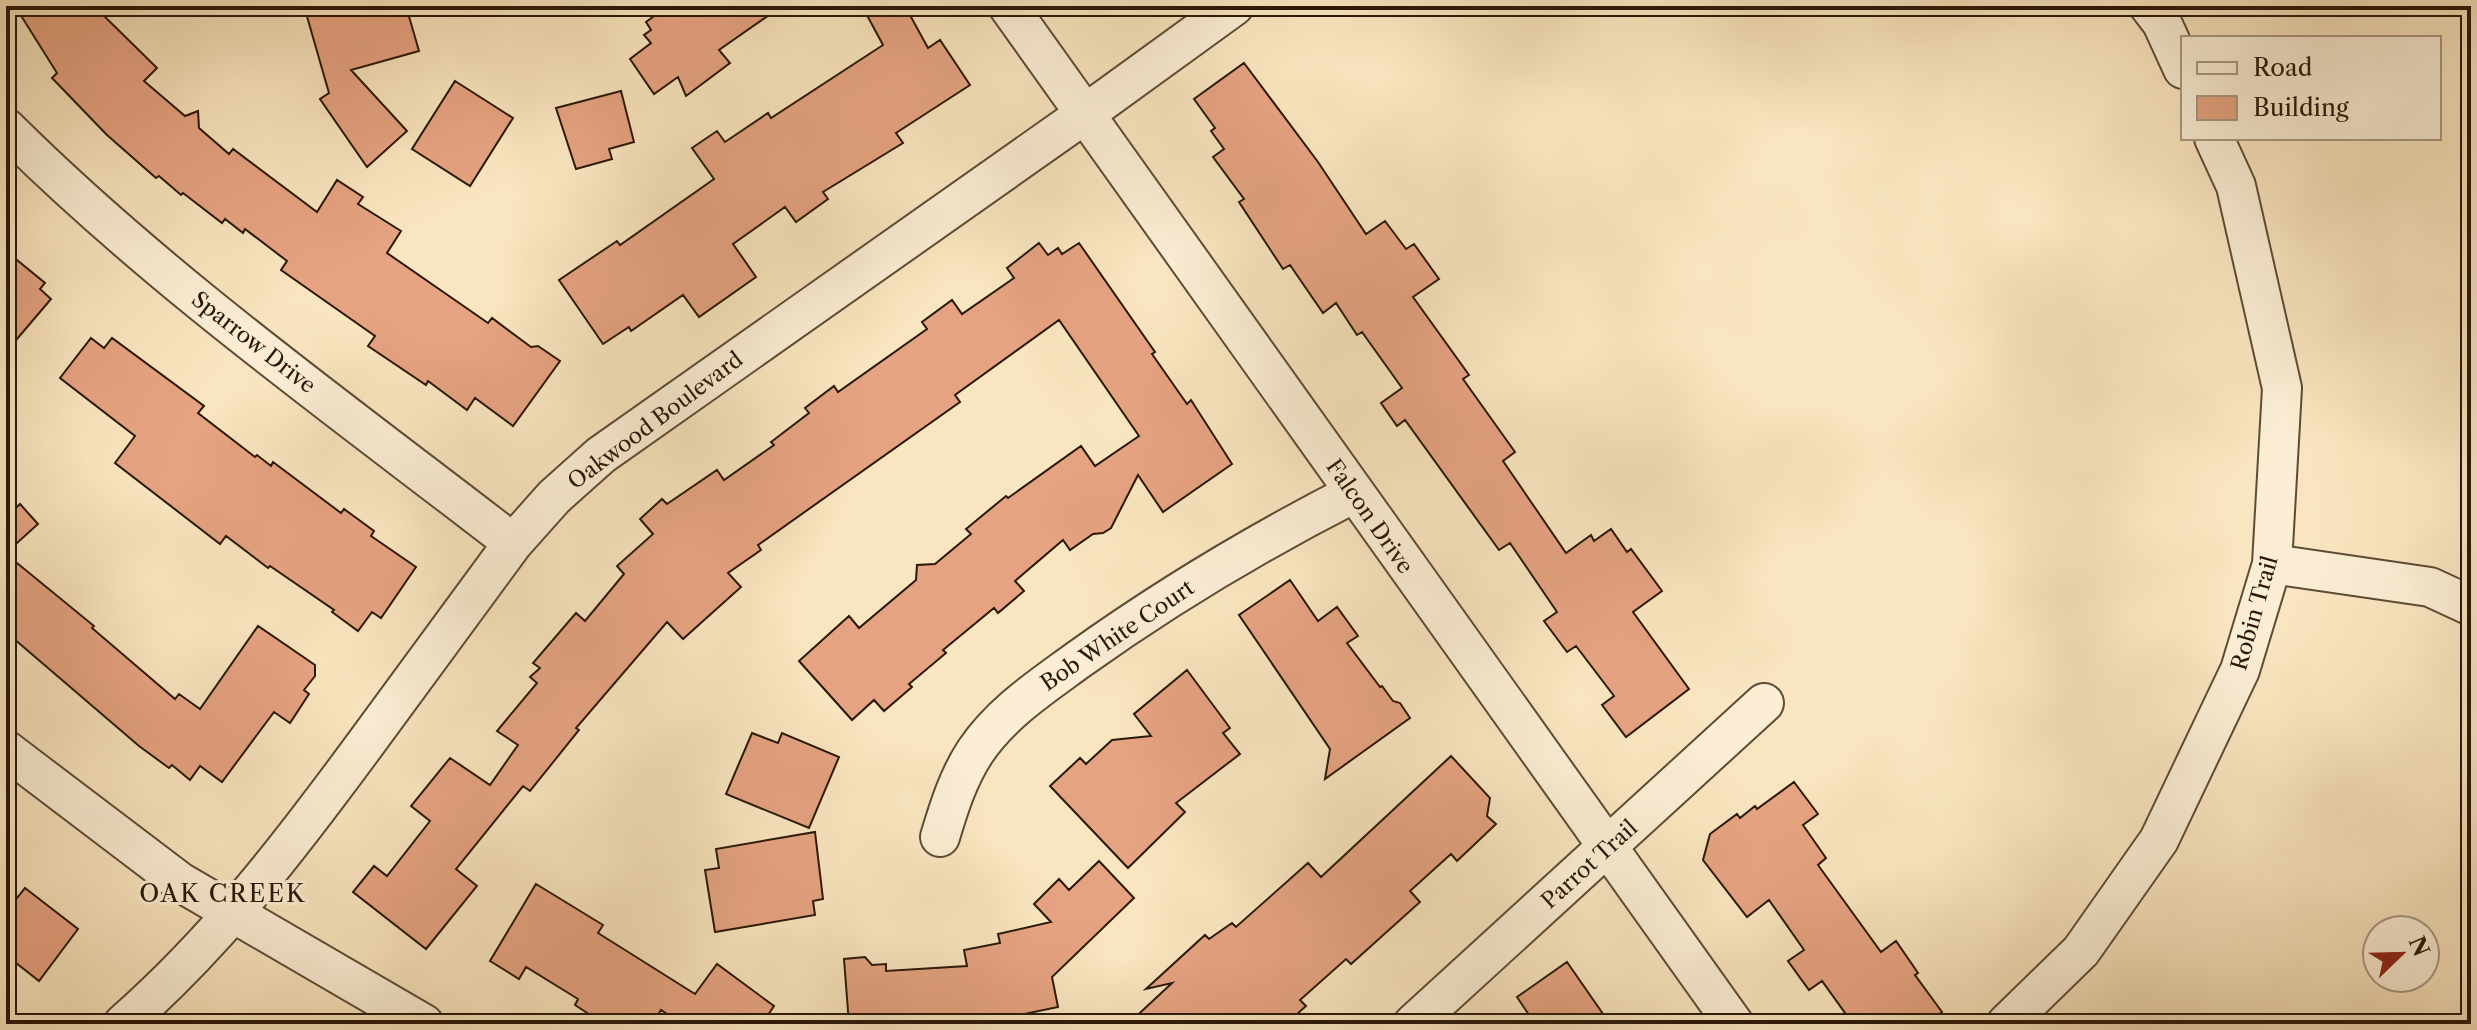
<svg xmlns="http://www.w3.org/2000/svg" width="2477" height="1030" font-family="'Libre Caslon Text',serif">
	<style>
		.building { fill: #e6a381; stroke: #291808; stroke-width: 2 }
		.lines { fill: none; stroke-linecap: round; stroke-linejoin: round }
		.street-casing { stroke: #5d4b36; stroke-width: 42 }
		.street { stroke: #fbeed5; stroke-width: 38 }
		.labels { text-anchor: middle; stroke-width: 6; stroke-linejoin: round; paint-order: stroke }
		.street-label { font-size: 22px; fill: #291808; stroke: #fbeed5 }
		.neighbourhood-label { font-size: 24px; letter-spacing: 2px; fill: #291808; stroke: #fbeed5 }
	</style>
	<rect width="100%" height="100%" fill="#f9e5bf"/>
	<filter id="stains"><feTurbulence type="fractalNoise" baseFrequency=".0025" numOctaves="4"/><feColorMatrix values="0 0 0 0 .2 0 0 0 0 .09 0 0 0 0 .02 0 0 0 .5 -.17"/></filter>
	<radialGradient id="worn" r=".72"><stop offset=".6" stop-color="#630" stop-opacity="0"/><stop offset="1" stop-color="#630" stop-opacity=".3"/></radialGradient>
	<path class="building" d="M 15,6 L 94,6 L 157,68 L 144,81 L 185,116 L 198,111 L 199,128 L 229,154 L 233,149 L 317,212 L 337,180 L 363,197 L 358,204 L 401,231 L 387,253 L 488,323 L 492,318 L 531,347 L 538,346 L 560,361 L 513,426 L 475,398 L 467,410 L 428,381 L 426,385 L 368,346 L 375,336 L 281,270 L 287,261 L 245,229 L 243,233 L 225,219 L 222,223 L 183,193 L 181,195 L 159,176 L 156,178 L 107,135 L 52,78 L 57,73 Z
		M 304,6 L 406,6 L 419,51 L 351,70 L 407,131 L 367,167 L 320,99 L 329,93 Z
		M 668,6 L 782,6 L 719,50 L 730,63 L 686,96 L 678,77 L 654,94 L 630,59 L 651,43 L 644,35 L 651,30 L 646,22 Z
		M 862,6 L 905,6 L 928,48 L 940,40 L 970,85 L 896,133 L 903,143 L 823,192 L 828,199 L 796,222 L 785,207 L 733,244 L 756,277 L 699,317 L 683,295 L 631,331 L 629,327 L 603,344 L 559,280 L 617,241 L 620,245 L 714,179 L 692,148 L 717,131 L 725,142 L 768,113 L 771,118 L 883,45 Z
		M 1244,63 L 1318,162 L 1366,234 L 1385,221 L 1406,249 L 1414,244 L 1439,279 L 1413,297 L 1469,375 L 1463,379 L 1515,452 L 1503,461 L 1566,553 L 1591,535 L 1594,541 L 1611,529 L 1627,552 L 1631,549 L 1662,591 L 1633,612 L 1689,689 L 1626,737 L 1602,705 L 1614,696 L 1576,646 L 1567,652 L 1544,621 L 1557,612 L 1510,543 L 1499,550 L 1405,420 L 1397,426 L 1381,403 L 1402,388 L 1362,332 L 1357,335 L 1336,303 L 1323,313 L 1290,265 L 1283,269 L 1239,202 L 1244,199 L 1213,157 L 1224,149 L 1211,131 L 1215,128 L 1194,99 Z
		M 455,81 L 513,118 L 470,186 L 412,149 Z
		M 621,91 L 634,142 L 609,149 L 612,159 L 576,169 L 556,108 Z
		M 1039,243 L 1048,255 L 1058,248 L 1062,254 L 1079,243 L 1155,352 L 1152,354 L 1187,404 L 1191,400 L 1232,464 L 1163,512 L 1138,475 L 1111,528 L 1103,533 L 1093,534 L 1070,550 L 1063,540 L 1015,581 L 1024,591 L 998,613 L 994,608 L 943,650 L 946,653 L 909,684 L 912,687 L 884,711 L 874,700 L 852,720 L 799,661 L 849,616 L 859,628 L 916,580 L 917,565 L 935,564 L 971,534 L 966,529 L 1006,496 L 1008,498 L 1081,446 L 1095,466 L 1139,436 L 1059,320 L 955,395 L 960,402 L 758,545 L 761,550 L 728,573 L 741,587 L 683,639 L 667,622 L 576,728 L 579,730 L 530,791 L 523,786 L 456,869 L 477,886 L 426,949 L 353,892 L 374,866 L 387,876 L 430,821 L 411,806 L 450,758 L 490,785 L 518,745 L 497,731 L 537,683 L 530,677 L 540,668 L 533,663 L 576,613 L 585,621 L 624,574 L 617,566 L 653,534 L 640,519 L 662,499 L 667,504 L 717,470 L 724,480 L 774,445 L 771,442 L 809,413 L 805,408 L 834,386 L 838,392 L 927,329 L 922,322 L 952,300 L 962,314 L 1014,278 L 1007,268 Z
		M 6,251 L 45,283 L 40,289 L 51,299 L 6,352 Z
		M 91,338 L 104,348 L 112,338 L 204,406 L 198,413 L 255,457 L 257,455 L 271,466 L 273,462 L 341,513 L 344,509 L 374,531 L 371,536 L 416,567 L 381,618 L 372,612 L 358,631 L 332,612 L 334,610 L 270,566 L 268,568 L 226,536 L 220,544 L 115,463 L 135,436 L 60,378 Z
		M 20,504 L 38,524 L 6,553 L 6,517 Z
		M 6,554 L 94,626 L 92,628 L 175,699 L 179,694 L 200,709 L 258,626 L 315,665 L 315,676 L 304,690 L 309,694 L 290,723 L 274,712 L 222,782 L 200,766 L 190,780 L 172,765 L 169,768 L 139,746 L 6,632 Z
		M 1290,580 L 1318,621 L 1337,607 L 1358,636 L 1347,643 L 1380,687 L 1382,686 L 1393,701 L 1400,703 L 1410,718 L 1325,779 L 1330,749 L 1239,615 Z
		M 1187,670 L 1230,728 L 1223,733 L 1240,754 L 1176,803 L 1185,812 L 1128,868 L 1050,786 L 1080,758 L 1086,764 L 1112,740 L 1151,736 L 1134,714 Z
		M 752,733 L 778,743 L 782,733 L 839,757 L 809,828 L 726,794 Z
		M 1451,756 L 1490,798 L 1487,816 L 1496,824 L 1457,861 L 1451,854 L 1410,891 L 1420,902 L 1351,964 L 1346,959 L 1300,1000 L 1306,1006 L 1286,1024 L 1128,1024 L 1172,983 L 1146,989 L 1205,935 L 1209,939 L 1232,923 L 1236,927 L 1308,863 L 1321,877 Z
		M 1794,782 L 1818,814 L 1803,825 L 1826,858 L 1818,865 L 1881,952 L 1896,941 L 1918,973 L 1915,975 L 1942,1012 L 1926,1024 L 1853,1024 L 1822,981 L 1809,990 L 1788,961 L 1804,950 L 1769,900 L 1747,917 L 1703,860 L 1710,834 L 1737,814 L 1740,818 L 1755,806 L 1757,809 Z
		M 815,832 L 823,899 L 813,901 L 815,915 L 715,932 L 705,870 L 719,868 L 716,849 Z
		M 1099,861 L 1134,898 L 1052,977 L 1058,1007 L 1010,1017 L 1011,1024 L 849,1024 L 844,959 L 865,957 L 872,965 L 886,964 L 886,971 L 967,966 L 964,950 L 1000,943 L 998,934 L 1051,922 L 1034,904 L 1059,879 L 1069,890 Z
		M 536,884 L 603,925 L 598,933 L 695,994 L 717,964 L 774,1006 L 762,1024 L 673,1024 L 676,1020 L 661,1010 L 652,1024 L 604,1024 L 575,1005 L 578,999 L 526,967 L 519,979 L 490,961 Z
		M 25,888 L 78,929 L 39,981 L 6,955 L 6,912 Z
		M 1567,962 L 1610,1024 L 1535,1024 L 1517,997 Z"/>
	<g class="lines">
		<defs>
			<path id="street" d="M 1008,6 L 1734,1024
				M 2149,6 L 2162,23 L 2183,69
				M 6,128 C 161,282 340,409 513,543
				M 2272,564 L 2430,587 L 2471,606
				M 6,750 L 180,882 L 424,1024
				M 940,837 C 949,807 958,778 975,752 C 1001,713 1041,687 1078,660 C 1166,597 1258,542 1354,493
				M 123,1024 C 219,940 294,841 369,739 C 417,673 465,608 513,543 L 554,497 L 601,455 L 1085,114 L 1234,6
				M 1413,1024 L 1764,703
				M 2006,1024 L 2081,951 L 2159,840 L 2240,670 L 2272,564 L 2282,388 L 2236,186 L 2214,138"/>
		</defs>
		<use href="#street" class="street-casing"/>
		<use href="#street" class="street"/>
	</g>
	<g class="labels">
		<g class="street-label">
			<text transform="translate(254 342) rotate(38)" y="8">Sparrow Drive</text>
			<text transform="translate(655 420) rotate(-37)" y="8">Oakwood Boulevard</text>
			<text transform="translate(1370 516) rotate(55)" y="8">Falcon Drive</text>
			<text transform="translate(2254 613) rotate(-74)" y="8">Robin Trail</text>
			<text transform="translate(1117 635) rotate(-34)" y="8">Bob White Court</text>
			<text transform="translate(1589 864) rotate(-42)" y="8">Parrot Trail</text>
		</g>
		<g class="neighbourhood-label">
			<text x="223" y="902">OAK CREEK</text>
		</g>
	</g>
	<rect width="2477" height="1030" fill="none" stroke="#f9e5bf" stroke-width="32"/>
	<rect x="8" y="8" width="2461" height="1014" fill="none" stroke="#291808" stroke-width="4"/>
	<rect x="16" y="16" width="2445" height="998" fill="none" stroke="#291808" stroke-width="2"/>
	<rect x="2181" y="36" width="260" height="104" fill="#fbeed5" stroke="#a79883" stroke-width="2"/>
	<rect x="2197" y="62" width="40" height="12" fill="#fbeed5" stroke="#a79883" stroke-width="2"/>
	<text x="2253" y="76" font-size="24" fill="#291808">Road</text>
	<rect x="2197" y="96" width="40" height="24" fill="#e6a381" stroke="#a79883" stroke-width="2"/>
	<text x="2253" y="116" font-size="24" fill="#291808">Building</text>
	<g transform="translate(2401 954) rotate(67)"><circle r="38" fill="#fbeed5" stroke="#a79883" stroke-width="2"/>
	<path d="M0-6L14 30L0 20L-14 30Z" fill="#8f2418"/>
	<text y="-12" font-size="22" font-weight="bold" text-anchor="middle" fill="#291808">N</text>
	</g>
	<rect width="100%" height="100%" filter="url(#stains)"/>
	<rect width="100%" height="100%" fill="url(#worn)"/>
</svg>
